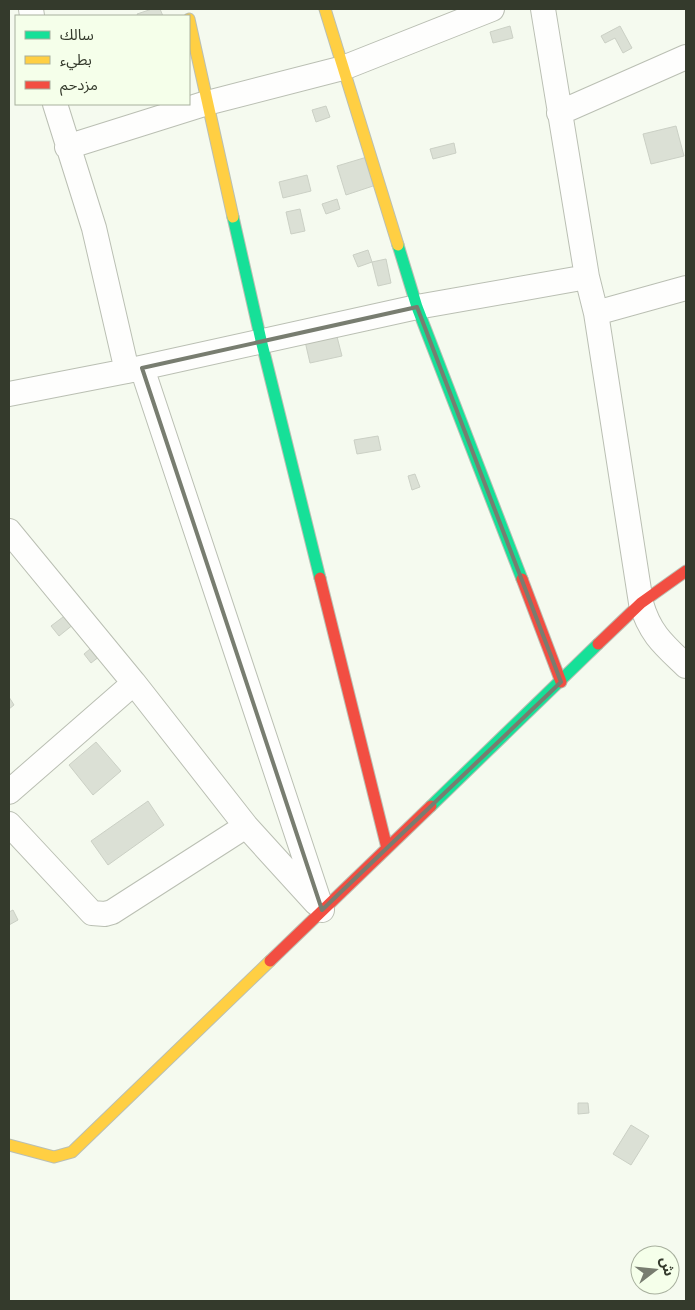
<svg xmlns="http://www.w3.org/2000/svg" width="695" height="1310" font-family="'Playfair Display','Noto Sans Arabic',serif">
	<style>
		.building { fill: #dbe0d5; stroke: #cbd0c5 }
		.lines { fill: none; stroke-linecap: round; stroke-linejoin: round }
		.street-casing { stroke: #babfb3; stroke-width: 26 }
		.fast-casing { stroke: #babfb3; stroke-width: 13 }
		.slow-casing { stroke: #babfb3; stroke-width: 13 }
		.jam-casing { stroke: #babfb3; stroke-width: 13 }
		.street { stroke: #fefefd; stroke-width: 24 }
		.fast { stroke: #16e098; stroke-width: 11 }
		.slow { stroke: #ffcf43; stroke-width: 11 }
		.jam { stroke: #f24e42; stroke-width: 11 }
		.marked { fill: none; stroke: #787d70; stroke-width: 4; stroke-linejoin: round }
	</style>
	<rect width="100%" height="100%" fill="#f5faef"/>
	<path class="building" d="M 152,9 L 160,9 L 163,16 L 138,16 L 137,14 Z
		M 510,26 L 513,38 L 493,43 L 490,32 Z
		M 620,26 L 632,48 L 623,53 L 615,38 L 605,43 L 601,36 Z
		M 326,106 L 330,117 L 316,122 L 312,110 Z
		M 676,126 L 684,156 L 651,164 L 643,134 Z
		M 454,143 L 456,153 L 433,159 L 430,149 Z
		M 367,157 L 376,185 L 346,195 L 337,166 Z
		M 307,175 L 311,191 L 283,198 L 279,182 Z
		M 337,199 L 340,209 L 326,214 L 322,204 Z
		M 300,209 L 305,231 L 291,234 L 286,212 Z
		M 368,250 L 372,262 L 358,267 L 353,255 Z
		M 386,259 L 391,283 L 378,286 L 372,262 Z
		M 335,329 L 342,356 L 310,363 L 304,337 Z
		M 378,436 L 381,450 L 357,454 L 354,440 Z
		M 415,474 L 420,487 L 412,490 L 408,476 Z
		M 67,614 L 74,624 L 59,636 L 51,626 Z
		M 96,644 L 104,653 L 91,663 L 84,654 Z
		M 9,697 L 14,705 L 9,709 Z
		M 96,742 L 121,771 L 93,795 L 69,765 Z
		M 148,801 L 164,825 L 108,865 L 91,841 Z
		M 13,910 L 18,920 L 9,925 L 9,912 Z
		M 578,1103 L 588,1103 L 589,1113 L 578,1114 Z
		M 631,1125 L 649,1136 L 631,1165 L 613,1154 Z"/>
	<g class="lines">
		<defs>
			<path id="street" d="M 31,9 L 32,16
				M 543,9 L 587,277 L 596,313 L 641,603 C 650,634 664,645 686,666
				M 55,104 L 94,228 L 127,371
				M 559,113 L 686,57
				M 67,147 L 207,103 L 343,68 L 492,9
				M 596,313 L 686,288
				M 142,368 L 322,910
				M 9,394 L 127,371 L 417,307 L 587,277
				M 9,531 L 134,683 L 246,826 L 316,903
				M 9,792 L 134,683
				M 9,824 L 92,913 L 105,914 L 112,912 L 246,826"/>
			<path id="fast" d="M 233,217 L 261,340 L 320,578
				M 398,245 L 417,307 L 522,579
				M 431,806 L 598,644"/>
			<path id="slow" d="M 325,9 L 398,245
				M 189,19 L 233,217
				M 9,1145 L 54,1157 L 72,1152 L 270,961"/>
			<path id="jam" d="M 320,578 L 387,848
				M 522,579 L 561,682
				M 598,644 L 641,603 L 686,571
				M 270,961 L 431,806"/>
		</defs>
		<use href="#street" class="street-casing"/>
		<use href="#fast" class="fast-casing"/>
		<use href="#slow" class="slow-casing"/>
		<use href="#jam" class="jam-casing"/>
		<use href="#street" class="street"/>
		<use href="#fast" class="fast"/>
		<use href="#slow" class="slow"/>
		<use href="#jam" class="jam"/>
	</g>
	<path class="marked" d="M 417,307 L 561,682 L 322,910 L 142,368 Z"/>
	<rect width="695" height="1310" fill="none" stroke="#343a2c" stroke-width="20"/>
	<rect x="15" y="15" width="175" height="90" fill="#f5ffea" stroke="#a8b09e"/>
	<rect x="25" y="31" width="25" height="8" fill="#16e098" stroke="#a8b09e"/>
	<text x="60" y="40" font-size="15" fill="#343a2c">سالك</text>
	<rect x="25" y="56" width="25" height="8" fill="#ffcf43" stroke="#a8b09e"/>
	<text x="60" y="65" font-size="15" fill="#343a2c">بطيء</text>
	<rect x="25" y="81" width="25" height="8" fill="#f24e42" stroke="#a8b09e"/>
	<text x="60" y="90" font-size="15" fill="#343a2c">مزدحم</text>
	<g transform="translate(655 1270) rotate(74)"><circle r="24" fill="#f5ffea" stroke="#a8b09e"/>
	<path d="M0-4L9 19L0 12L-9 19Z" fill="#787d70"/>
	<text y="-8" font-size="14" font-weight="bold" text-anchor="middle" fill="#343a2c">ش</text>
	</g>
</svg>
